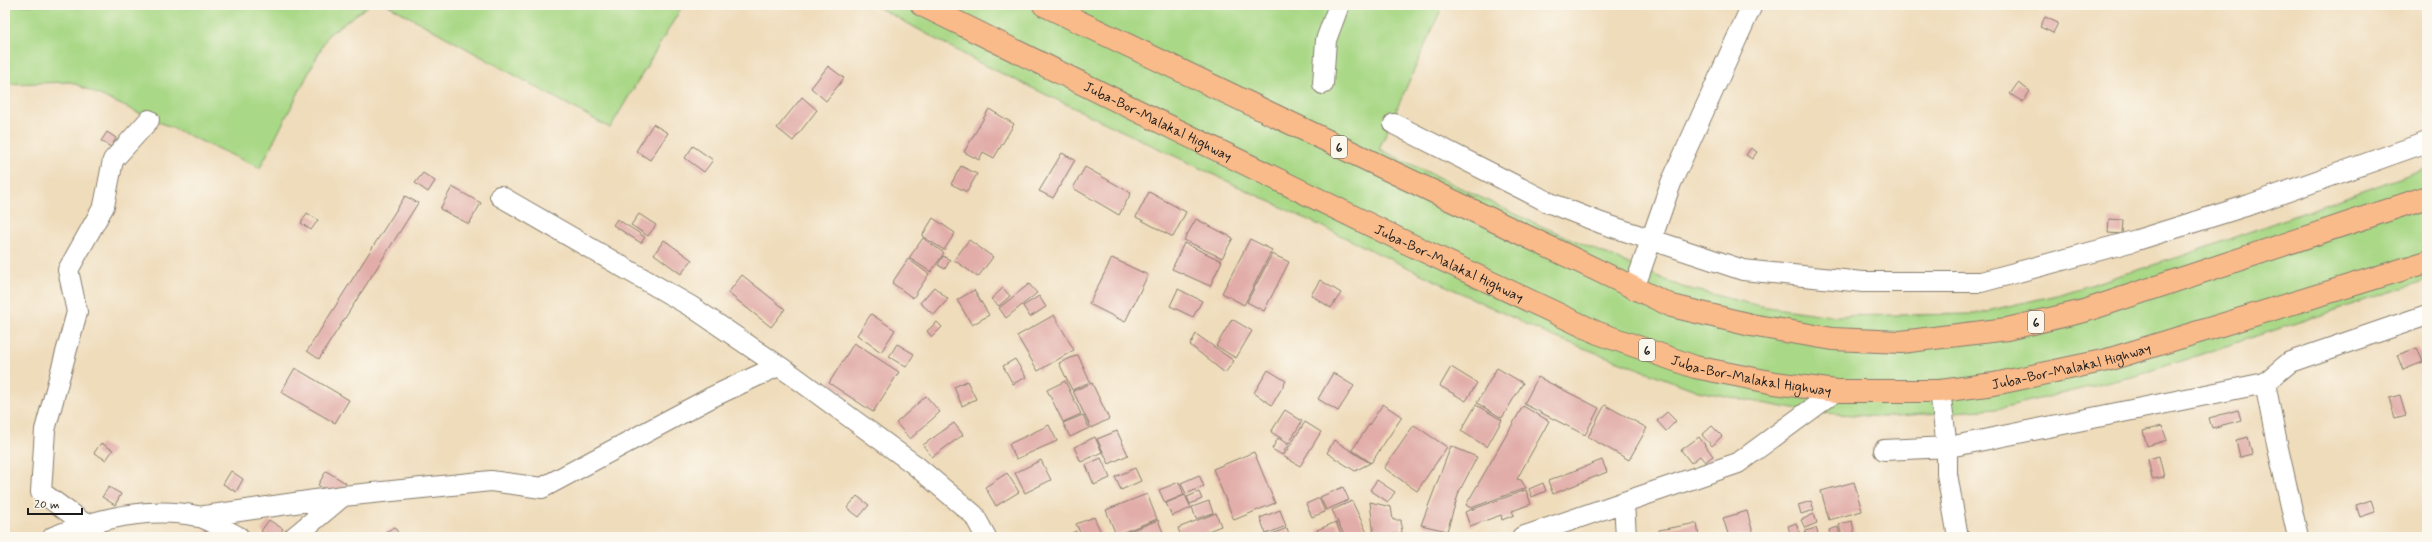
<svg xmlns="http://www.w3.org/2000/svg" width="2432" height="542" font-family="Mynerve,sans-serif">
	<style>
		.green { fill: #a9d886; stroke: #627a51 }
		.building { fill: #e2ada9 }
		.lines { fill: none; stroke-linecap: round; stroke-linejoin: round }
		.street-casing { stroke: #867c6c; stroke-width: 22 }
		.highway-casing { stroke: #867c6c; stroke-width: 24 }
		.street { stroke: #fff; stroke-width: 20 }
		.highway { stroke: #fabb8b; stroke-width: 22 }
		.labels { text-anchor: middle; stroke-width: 4; stroke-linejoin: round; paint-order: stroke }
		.shield { fill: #fbf7ec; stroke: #5f5e5a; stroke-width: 1 }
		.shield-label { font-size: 13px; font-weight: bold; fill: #1c1c1c }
		.street-label { font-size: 14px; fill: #1c1c1c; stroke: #fbf7ec }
	</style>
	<rect width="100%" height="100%" fill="#fbf7ec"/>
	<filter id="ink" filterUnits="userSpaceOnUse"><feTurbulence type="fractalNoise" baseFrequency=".025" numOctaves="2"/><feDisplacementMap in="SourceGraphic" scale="8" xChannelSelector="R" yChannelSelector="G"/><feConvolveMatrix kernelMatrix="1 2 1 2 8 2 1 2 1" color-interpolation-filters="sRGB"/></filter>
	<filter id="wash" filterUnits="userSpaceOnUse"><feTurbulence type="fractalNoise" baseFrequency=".012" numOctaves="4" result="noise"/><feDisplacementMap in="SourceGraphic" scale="16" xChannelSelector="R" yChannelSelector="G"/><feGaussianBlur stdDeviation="0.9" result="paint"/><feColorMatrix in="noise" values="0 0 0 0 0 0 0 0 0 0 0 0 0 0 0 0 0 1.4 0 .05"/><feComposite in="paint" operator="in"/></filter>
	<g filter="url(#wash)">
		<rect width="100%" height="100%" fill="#efdcbb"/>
		<path class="green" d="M 5,5 L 369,5 L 328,35 L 260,168 L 71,82 L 5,84 Z
			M 388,5 L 683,5 L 610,128 Z
			M 874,5 L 1443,5 L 1379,149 L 1530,221 L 1682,287 L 1760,306 L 1833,316 L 1974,314 L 2061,294 L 2182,256 L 2427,168 L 2427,280 L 2132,377 L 1996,409 L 1883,417 L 1810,412 L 1698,391 L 1549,335 L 980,63 Z"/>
		<g id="blocks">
			<path class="building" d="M 2045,17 L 2058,23 L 2053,33 L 2040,27 Z
				M 828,66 L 844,78 L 826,101 L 811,88 Z
				M 2018,83 L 2030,91 L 2023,102 L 2010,94 Z
				M 802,97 L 817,110 L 793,141 L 777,128 Z
				M 989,109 L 1014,124 L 994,158 L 983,152 L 979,160 L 964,152 Z
				M 653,124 L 668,133 L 650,160 L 636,151 Z
				M 107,132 L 116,138 L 111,147 L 101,141 Z
				M 693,146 L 713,160 L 704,172 L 685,158 Z
				M 1751,148 L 1757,152 L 1752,159 L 1746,155 Z
				M 1062,153 L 1075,160 L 1053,198 L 1039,191 Z
				M 961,166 L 977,174 L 967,192 L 951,184 Z
				M 1085,167 L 1131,193 L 1119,215 L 1073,188 Z
				M 423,173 L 435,181 L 428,192 L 415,183 Z
				M 452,187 L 481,203 L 469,224 L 440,209 Z
				M 1149,192 L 1186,212 L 1173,237 L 1136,217 Z
				M 405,196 L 418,203 L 319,359 L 307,351 Z
				M 307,213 L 318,220 L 311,230 L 301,223 Z
				M 639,214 L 656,225 L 648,236 L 631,225 Z
				M 933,218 L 955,233 L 944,250 L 922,236 Z
				M 617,219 L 645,237 L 641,243 L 613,225 Z
				M 1196,219 L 1233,238 L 1222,258 L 1184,240 Z
				M 2109,219 L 2123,220 L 2122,234 L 2108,233 Z
				M 923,238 L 944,253 L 931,272 L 909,258 Z
				M 1250,239 L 1272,250 L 1244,305 L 1222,293 Z
				M 664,240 L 692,260 L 681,274 L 654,254 Z
				M 969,240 L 993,257 L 978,277 L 954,260 Z
				M 1184,243 L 1222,261 L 1210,286 L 1172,269 Z
				M 1272,254 L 1289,262 L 1264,311 L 1247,302 Z
				M 943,256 L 950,260 L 945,269 L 938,265 Z
				M 1112,258 L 1148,275 L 1125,322 L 1089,304 Z
				M 908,259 L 929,274 L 913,298 L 892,283 Z
				M 742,275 L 785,309 L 771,327 L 728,293 Z
				M 1320,280 L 1341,293 L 1331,308 L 1311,295 Z
				M 1029,284 L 1037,293 L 1006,318 L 999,308 Z
				M 934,287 L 948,299 L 934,315 L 920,303 Z
				M 1003,288 L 1010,296 L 999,306 L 991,299 Z
				M 1178,289 L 1202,301 L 1193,317 L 1170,306 Z
				M 974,290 L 989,315 L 972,325 L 957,300 Z
				M 1039,296 L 1046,307 L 1030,317 L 1023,306 Z
				M 871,314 L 895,330 L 881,352 L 857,335 Z
				M 1054,315 L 1074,350 L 1038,371 L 1017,336 Z
				M 1232,319 L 1252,331 L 1236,358 L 1216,346 Z
				M 937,322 L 942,327 L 932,337 L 927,331 Z
				M 1196,334 L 1234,361 L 1225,373 L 1190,345 Z
				M 854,343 L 899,372 L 873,412 L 829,383 Z
				M 897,344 L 914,354 L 906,367 L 889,357 Z
				M 2417,348 L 2423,362 L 2403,370 L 2397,355 Z
				M 1078,355 L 1090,382 L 1072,390 L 1059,363 Z
				M 1015,359 L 1026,377 L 1013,384 L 1003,366 Z
				M 1451,367 L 1477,383 L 1466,401 L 1440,386 Z
				M 295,368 L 349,400 L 335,423 L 281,392 Z
				M 1497,368 L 1523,383 L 1502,418 L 1477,403 Z
				M 1268,370 L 1286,381 L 1272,405 L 1254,393 Z
				M 1333,373 L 1354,386 L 1338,411 L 1318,399 Z
				M 1538,377 L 1599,408 L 1585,435 L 1524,404 Z
				M 967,381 L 976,399 L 962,406 L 954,387 Z
				M 1065,381 L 1081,414 L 1063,422 L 1047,390 Z
				M 1092,383 L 1109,419 L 1091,428 L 1073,391 Z
				M 2400,395 L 2406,415 L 2395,418 L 2389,398 Z
				M 926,396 L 940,412 L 910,439 L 896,423 Z
				M 1383,404 L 1402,417 L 1371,463 L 1352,450 Z
				M 1476,405 L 1502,420 L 1487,447 L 1461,431 Z
				M 1605,405 L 1647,428 L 1629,460 L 1588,437 Z
				M 1523,406 L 1549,421 L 1517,479 L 1521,480 L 1526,488 L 1471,508 L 1466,505 Z
				M 1285,410 L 1302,421 L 1289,443 L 1271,432 Z
				M 2238,410 L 2241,420 L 2212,428 L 2209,418 Z
				M 1667,412 L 1676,421 L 1666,431 L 1657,421 Z
				M 1083,415 L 1089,428 L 1070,437 L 1063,423 Z
				M 1305,422 L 1321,432 L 1300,466 L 1283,456 Z
				M 954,423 L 963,435 L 932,457 L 923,445 Z
				M 1049,425 L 1057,441 L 1016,459 L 1009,444 Z
				M 1414,425 L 1447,447 L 1417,491 L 1384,468 Z
				M 1712,426 L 1722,436 L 1712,446 L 1702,435 Z
				M 2162,426 L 2167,440 L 2147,446 L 2143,431 Z
				M 1117,431 L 1128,455 L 1109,464 L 1097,439 Z
				M 1095,437 L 1102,452 L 1081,462 L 1074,447 Z
				M 1699,437 L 1713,456 L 1705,462 L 1700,456 L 1691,463 L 1681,450 Z
				M 2248,437 L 2252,454 L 2240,457 L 2236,440 Z
				M 1278,438 L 1288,444 L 1282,455 L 1272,449 Z
				M 1334,440 L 1370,463 L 1355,471 L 1327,453 Z
				M 101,443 L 113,450 L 106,460 L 94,453 Z
				M 1451,446 L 1477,457 L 1459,492 L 1447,531 L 1421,525 Z
				M 1254,452 L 1275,503 L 1234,520 L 1213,469 Z
				M 2159,456 L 2164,477 L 2152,479 L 2148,459 Z
				M 1101,458 L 1110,478 L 1094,485 L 1086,465 Z
				M 1041,460 L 1051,480 L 1025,493 L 1015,473 Z
				M 1602,460 L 1607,472 L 1553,494 L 1548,481 Z
				M 1135,468 L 1141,481 L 1121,490 L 1115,477 Z
				M 231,471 L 243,479 L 236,492 L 223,484 Z
				M 326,471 L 346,483 L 337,496 L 318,485 Z
				M 1007,473 L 1019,492 L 996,506 L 985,487 Z
				M 1199,475 L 1204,486 L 1186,494 L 1181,483 Z
				M 1377,480 L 1395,492 L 1388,502 L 1370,490 Z
				M 1179,482 L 1184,495 L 1165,503 L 1159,490 Z
				M 1854,482 L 1862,511 L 1829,520 L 1821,491 Z
				M 1543,483 L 1546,491 L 1532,497 L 1529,489 Z
				M 109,487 L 121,494 L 115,505 L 102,497 Z
				M 1343,487 L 1349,500 L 1326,510 L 1320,497 Z
				M 1526,490 L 1531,504 L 1512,511 L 1514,515 L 1502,520 L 1501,515 L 1470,526 L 1465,512 Z
				M 1199,492 L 1202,499 L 1190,504 L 1187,497 Z
				M 1147,494 L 1157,519 L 1116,535 L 1106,510 Z
				M 1185,495 L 1191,508 L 1172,516 L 1166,503 Z
				M 857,496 L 869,505 L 859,517 L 847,508 Z
				M 1319,498 L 1325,512 L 1312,517 L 1306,504 Z
				M 2371,500 L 2375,512 L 2360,517 L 2356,505 Z
				M 1209,501 L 1213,513 L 1196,519 L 1192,507 Z
				M 1352,501 L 1369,537 L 1345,537 L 1332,510 Z
				M 1811,501 L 1814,510 L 1801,514 L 1798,505 Z
				M 1370,502 L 1391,507 L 1393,520 L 1401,520 L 1402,533 L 1388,535 L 1388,537 L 1374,537 Z
				M 1280,510 L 1286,526 L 1266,534 L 1260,518 Z
				M 1747,511 L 1753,533 L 1729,537 L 1723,518 Z
				M 1216,513 L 1221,526 L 1193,537 L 1181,537 L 1178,528 Z
				M 1814,514 L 1817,523 L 1805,528 L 1801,520 Z
				M 1094,517 L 1102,535 L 1082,537 L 1076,524 Z
				M 269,520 L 283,529 L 278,537 L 271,537 L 261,531 Z
				M 1158,520 L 1165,537 L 1115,537 Z
				M 1852,521 L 1855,536 L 1842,537 L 1839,524 Z
				M 1336,522 L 1342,537 L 1319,537 L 1317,530 Z
				M 1697,523 L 1699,537 L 1660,537 L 1659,530 Z
				M 1796,523 L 1800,534 L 1791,537 L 1788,526 Z
				M 395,527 L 400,537 L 388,537 L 385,532 Z
				M 1838,527 L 1840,537 L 1831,537 L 1829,530 Z
				M 208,528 L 216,533 L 214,537 L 202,537 Z
				M 1287,528 L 1290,537 L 1265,537 Z
				M 1816,528 L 1819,537 L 1807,537 L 1805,531 Z
				M 1076,531 L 1079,537 L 1063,537 Z"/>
		</g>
	</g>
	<g filter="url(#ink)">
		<use href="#blocks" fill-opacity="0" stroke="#867c6c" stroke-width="1"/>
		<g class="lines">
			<defs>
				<path id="street" d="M 1323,84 L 1326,40 L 1339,5
					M 1394,124 L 1550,203 L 1601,223 L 1743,270 L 1863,282 L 1981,282 L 2137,240 L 2249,205 L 2427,142
					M 500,196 L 692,307 L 795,377 L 915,465 L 974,515 L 986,537
					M 1634,289 L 1671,183 L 1752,5
					M 2265,383 L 2277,444 L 2298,537
					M 1940,391 L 1947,447 L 1947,474 L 1958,537
					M 1884,450 L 1949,447 L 2265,383 L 2290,362 L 2427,315
					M 1624,502 L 1626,537
					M 198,517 L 343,496
					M 53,537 C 97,519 149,506 197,516 C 211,520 226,531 239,537
					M 96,537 L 85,524 L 41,492 L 45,430 L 77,312 L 68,270 L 104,206 L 113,160 L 149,120
					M 294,537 L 343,496 L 491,481 L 542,488 L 712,397 L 778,366
					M 1522,537 L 1738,463 L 1836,391"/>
				<g id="highway">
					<path id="s1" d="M 922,5 L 1407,243 L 1598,333 L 1695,367 L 1775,383 L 1836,391 L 1940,391 L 1994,384 L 2107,360 L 2427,262"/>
					<path d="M 1044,5 L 1672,306 L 1751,325 L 1833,339 L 1901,342 L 2007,329 L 2084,311 L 2427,197"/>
				</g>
			</defs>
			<use href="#street" class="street-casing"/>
			<use href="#highway" class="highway-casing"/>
			<use href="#street" class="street"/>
			<use href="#highway" class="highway"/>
		</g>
	</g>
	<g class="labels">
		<g class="shield">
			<rect x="1331" y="136" width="16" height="22" rx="3"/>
			<rect x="2028" y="311" width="16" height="22" rx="3"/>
			<rect x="1639" y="339" width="16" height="22" rx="3"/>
		</g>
		<g class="shield-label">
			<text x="1339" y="152">6</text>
			<text x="2036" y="327">6</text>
			<text x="1647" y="355">6</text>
		</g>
		<g class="street-label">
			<text dy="5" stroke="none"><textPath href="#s1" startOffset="263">Juba-Bor-Malakal Highway</textPath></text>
			<text dy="5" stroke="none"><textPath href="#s1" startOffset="587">Juba-Bor-Malakal Highway</textPath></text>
			<text dy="5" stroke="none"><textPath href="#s1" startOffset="1235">Juba-Bor-Malakal Highway</textPath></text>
			<text dy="5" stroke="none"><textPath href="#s1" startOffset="911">Juba-Bor-Malakal Highway</textPath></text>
		</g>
	</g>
	<rect width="2432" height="542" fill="none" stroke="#fbf7ec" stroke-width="20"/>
	<path d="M28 508v6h54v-6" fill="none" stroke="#1c1c1c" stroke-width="2"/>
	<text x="34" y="508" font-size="12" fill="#1c1c1c" stroke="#fbf7ec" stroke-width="3" paint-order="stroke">20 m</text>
</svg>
